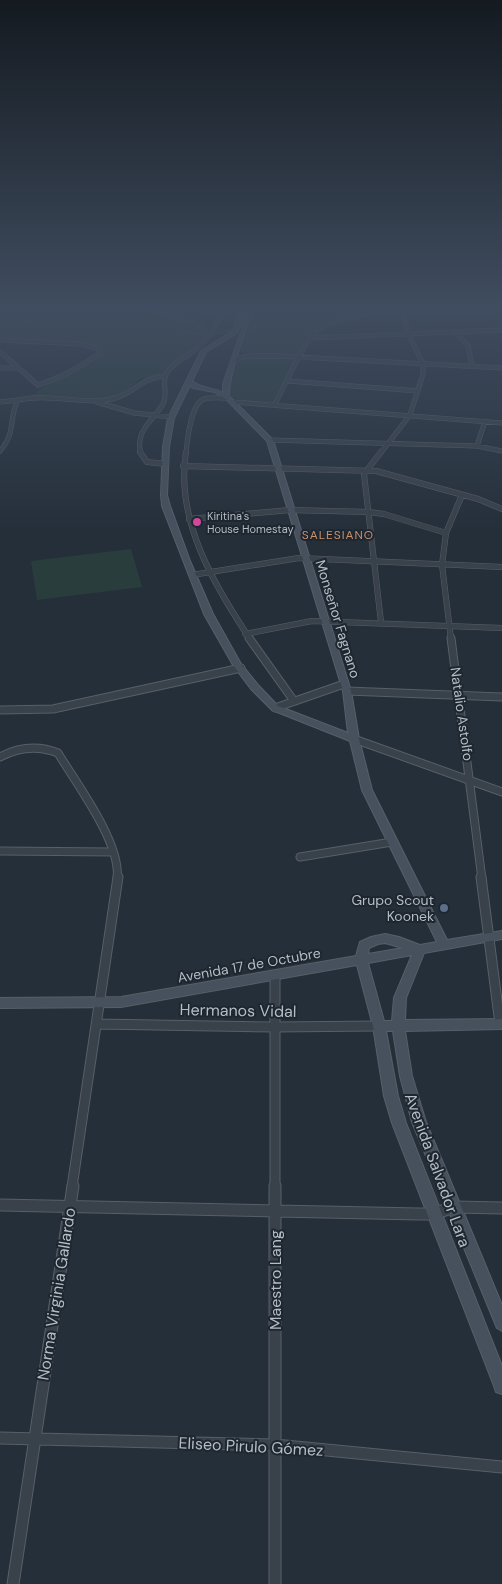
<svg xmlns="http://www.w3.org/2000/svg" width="502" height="1584" font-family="'DM Sans',sans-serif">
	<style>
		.green { fill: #2a3d3d }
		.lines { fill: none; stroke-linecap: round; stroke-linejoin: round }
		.stream { stroke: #3d4e61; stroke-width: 1 }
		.street-far4-casing { stroke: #575f68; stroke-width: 5 }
		.street-far3-casing { stroke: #575f68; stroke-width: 6 }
		.street-far2-casing { stroke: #575f68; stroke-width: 9 }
		.street-far1-casing { stroke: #575f68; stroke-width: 11 }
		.street-casing { stroke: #575f68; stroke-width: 13 }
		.secondary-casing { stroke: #575f68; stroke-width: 2 }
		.street-far4 { stroke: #39414a; stroke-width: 4 }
		.street-far3 { stroke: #39414a; stroke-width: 5 }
		.street-far2 { stroke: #39414a; stroke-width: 7 }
		.street-far1 { stroke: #39414a; stroke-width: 9 }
		.street { stroke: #39414a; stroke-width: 11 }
		.secondary { fill: #47505d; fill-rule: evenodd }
		.hotel-dot { fill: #d1479c; stroke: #1e262f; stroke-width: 2 }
		.service-dot { fill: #5c6f8a; stroke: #1e262f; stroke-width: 2 }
		.labels { text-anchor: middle; stroke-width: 4; stroke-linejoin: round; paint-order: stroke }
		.far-poi-label { font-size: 11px; fill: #b4bcc6; stroke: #1e262f; text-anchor: start }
		.far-neighbourhood-label { font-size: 12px; letter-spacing: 1px; fill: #ca916c; stroke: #1e262f }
		.street-label { font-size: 14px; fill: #b4bcc6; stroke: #1e262f }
		.poi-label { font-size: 14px; fill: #b4bcc6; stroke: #1e262f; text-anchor: end }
		.near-street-label { font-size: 16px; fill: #b4bcc6; stroke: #1e262f }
	</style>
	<rect width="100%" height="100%" fill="#252f3a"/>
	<path class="green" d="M 0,309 L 149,310 L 152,313 L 191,323 L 206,335 L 196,347 L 178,359 L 165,373 L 140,379 L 120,396 L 100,398 L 34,395 C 45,379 97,368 103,350 L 100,347 L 89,344 L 55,343 L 27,339 L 0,339 Z
		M 255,309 L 457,309 C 425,310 336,311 312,330 C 305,335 303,346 299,353 L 291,356 L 242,353 L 241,350 Z
		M 245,357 L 297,358 L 273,402 C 263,404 227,404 228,389 C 228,380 234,370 236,362 Z
		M 131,549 L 142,587 L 37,600 L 31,561 Z"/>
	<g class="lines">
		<path class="stream" d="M 0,318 L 71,327 L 117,325
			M 250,330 L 271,319 L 307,309
			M 183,332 L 207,334
			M 212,335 L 234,329"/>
		<defs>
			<path id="street-far4" d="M 153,309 L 156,312 L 192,321 L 209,333
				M 454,332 L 468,345 L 472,366
				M 310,338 L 502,330
				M 0,340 L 83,344 L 99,349 L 99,354 C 80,367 60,378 38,385
				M 0,352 L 38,385
				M 233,360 L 247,356 L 279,356 L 502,368
				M 0,368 L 19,368
				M 288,381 L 418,391
				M 0,402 L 18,400
				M 97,402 L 134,413 L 172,417
				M 232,402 L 502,423
				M 275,404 C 283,390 304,341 314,333 C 340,309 435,310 472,309
				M 270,440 L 477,446 L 502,451
				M 477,446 L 485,421
				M 0,451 C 17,432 8,418 18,400 C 50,393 81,405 112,399 C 132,395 142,377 165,376
				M 141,454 C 134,431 153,421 163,404 C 169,391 160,382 168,371 C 175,362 186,357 195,350 C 209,339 217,325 224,309
				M 186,454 C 187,442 191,403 204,399 C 211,397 221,398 228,398
				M 380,454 L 410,415 L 423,374 L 423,364 L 409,335 L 402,312"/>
			<path id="street-far3" d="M 140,452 L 147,462 L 166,464
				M 186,452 C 175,520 214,585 250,639
				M 381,452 L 364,474 L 381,622
				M 183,466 L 376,471 L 478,499 L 502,509
				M 189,519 L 290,510 L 369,512 L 384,514 L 446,533
				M 192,575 L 299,558 L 502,567
				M 245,634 L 312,621 L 502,628
				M 451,639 L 442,565 L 446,533 L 462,495"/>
			<path id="street-far2" d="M 249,638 L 294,701
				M 451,638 L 482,879
				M 347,691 L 502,697
				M 275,708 L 344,684
				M 0,710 L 53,709 L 241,668
				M 354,739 L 502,792
				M 0,757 C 19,747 38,745 58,753 C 76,783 122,844 117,879
				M 0,851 L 113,852
				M 300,857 L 392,842"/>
			<path id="street-far1" d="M 481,877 L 500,1024
				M 275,975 L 275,1187
				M 97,1024 L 274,1027 L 379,1026
				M 72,1187 L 118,877"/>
			<path id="street" d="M 275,1186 L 275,1584
				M 0,1205 L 419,1214 L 433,1214 L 454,1207 L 502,1208
				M 0,1438 L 275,1445 L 502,1467
				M 13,1584 L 73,1186"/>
			<path id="secondary" d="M 240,309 L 246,309 L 237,333 L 206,352 L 192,381 C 201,389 213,387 223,393 L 223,384 L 242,329 L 247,309 L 252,309 C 246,337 229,368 229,396 L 273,440 L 351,691 L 359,739 L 372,790 L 447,940 L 502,931 L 502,939 L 424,953 L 406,998 L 405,1020 L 502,1019 L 502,1029 L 405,1031 L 412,1076 L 426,1122 L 502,1305 L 502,1331 L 497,1328 L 412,1122 L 400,1076 L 393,1031 L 386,1031 L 398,1096 L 406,1123 L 502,1366 L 502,1394 L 496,1392 L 494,1386 L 392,1123 L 384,1096 L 373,1026 L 357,965 L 121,1007 L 0,1008 L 0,998 L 121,997 L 356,956 L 360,942 L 371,937 L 385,934 L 399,937 L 420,945 L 437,942 L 362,790 L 350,741 L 272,710 L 251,689 L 233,665 L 204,614 L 162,506 L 161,495 L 163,447 L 168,418 L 201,351 L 233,331 ZM 190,385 L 193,388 L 214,392 L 226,399 L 267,441 L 343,691 L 348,733 L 278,706 L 258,685 L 241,664 L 213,614 L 190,561 L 170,506 L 167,495 L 169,447 L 174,418 ZM 385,943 L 403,948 L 368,954 L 369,948 L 378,944 ZM 412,955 L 394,998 L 392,1021 L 384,1021 L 368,963 Z"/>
		</defs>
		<use href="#street-far4" class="street-far4-casing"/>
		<use href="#street-far3" class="street-far3-casing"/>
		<use href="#street-far2" class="street-far2-casing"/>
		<use href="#street-far1" class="street-far1-casing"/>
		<use href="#street" class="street-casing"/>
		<use href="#secondary" class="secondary-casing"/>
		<use href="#street-far4" class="street-far4"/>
		<use href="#street-far3" class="street-far3"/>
		<use href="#street-far2" class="street-far2"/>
		<use href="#street-far1" class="street-far1"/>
		<use href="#street" class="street"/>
		<use href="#secondary" class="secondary"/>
	</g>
	<linearGradient id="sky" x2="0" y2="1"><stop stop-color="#141a20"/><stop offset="0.58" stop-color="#404d60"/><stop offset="1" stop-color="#404d60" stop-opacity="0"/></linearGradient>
	<rect width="502" height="531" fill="url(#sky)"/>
	<circle class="hotel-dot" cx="197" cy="522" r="5"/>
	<circle class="service-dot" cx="444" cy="908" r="5"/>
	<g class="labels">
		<g class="far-poi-label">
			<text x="207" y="520">Kiritina's<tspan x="207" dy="13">House Homestay</tspan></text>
		</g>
		<g class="far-neighbourhood-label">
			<text x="338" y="539">SALESIANO</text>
		</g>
		<g class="street-label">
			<text transform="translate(338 619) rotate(73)" y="5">Monseñor Fagnano</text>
			<text transform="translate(462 714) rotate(82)" y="5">Natalio Astolfo</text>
			<text transform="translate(249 965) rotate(-10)" y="5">Avenida 17 de Octubre</text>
		</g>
		<g class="poi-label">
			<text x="434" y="905">Grupo Scout<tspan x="434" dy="16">Koonek</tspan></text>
		</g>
		<g class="near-street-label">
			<text transform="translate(238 1010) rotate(1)" y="6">Hermanos Vidal</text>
			<text transform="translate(438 1170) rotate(70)" y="6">Avenida Salvador Lara</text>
			<text transform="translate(275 1280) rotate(-90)" y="6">Maestro Lang</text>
			<text transform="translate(56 1294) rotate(-81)" y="6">Norma Virginia Gallardo</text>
			<text transform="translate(251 1446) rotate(3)" y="6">Eliseo Pirulo Gómez</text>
		</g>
	</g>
</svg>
